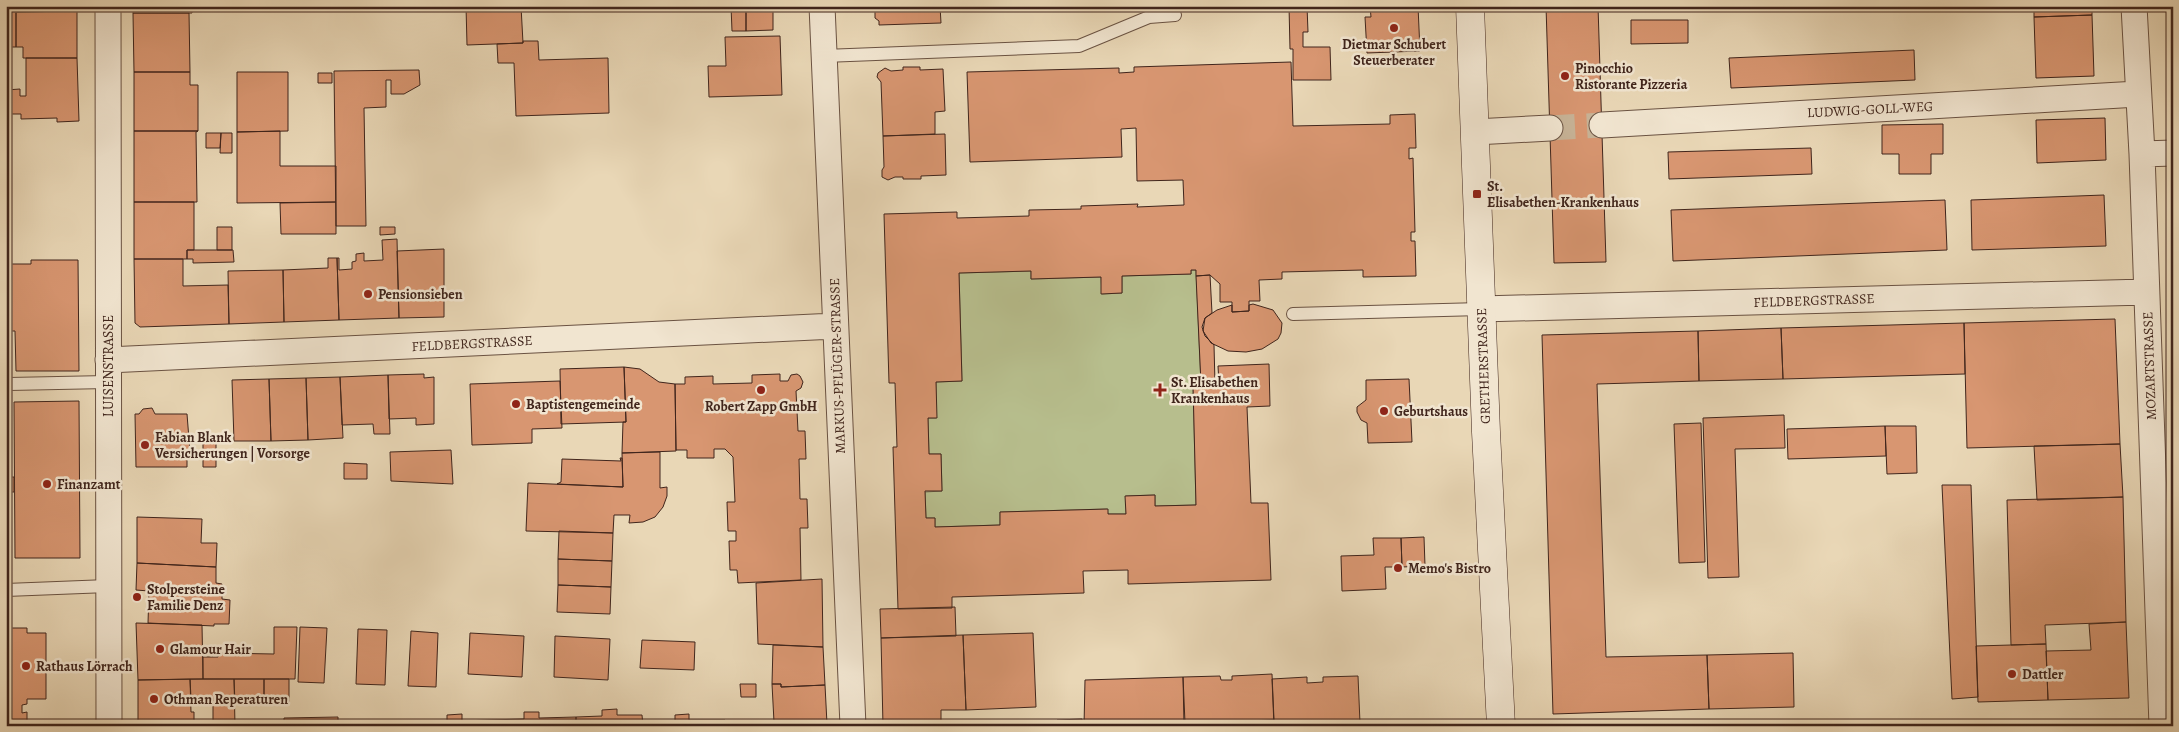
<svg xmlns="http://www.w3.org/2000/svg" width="2179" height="732" font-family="Alegreya,serif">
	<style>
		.green { fill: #b7be8d; stroke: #7c7254 }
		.building { fill: #d89671; stroke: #40251c }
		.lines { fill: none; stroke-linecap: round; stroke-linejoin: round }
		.minor-tunnel { stroke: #c7b397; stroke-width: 25; stroke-dasharray: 25 12; stroke-linecap: butt }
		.service-casing { stroke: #6a5242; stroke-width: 14 }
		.minor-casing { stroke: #6a5242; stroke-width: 27 }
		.secondary-casing { stroke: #40251c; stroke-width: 29 }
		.service { stroke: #f1e5d0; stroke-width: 12 }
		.minor { stroke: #f1e5d0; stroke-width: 25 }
		.secondary { stroke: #f1e5d0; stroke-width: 28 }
		.poi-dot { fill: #8f2418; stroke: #f1e5d0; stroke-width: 2 }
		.labels { text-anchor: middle; stroke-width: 5; stroke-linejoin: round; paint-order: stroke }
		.poi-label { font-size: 14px; font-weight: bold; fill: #40251c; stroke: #f1e5d0; text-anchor: start }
		.street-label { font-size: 14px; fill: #40251c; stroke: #f1e5d0 }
	</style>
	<rect width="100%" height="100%" fill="#e9d7b6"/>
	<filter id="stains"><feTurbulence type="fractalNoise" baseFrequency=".004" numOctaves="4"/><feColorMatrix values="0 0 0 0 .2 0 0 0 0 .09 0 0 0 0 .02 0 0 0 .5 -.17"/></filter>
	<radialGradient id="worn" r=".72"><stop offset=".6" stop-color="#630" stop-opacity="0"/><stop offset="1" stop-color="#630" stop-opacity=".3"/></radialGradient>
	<path class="green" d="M 1191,270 L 1196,270 L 1201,384 L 1193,385 L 1196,505 L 1155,506 L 1155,495 L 1126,496 L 1126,514 L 1108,514 L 1107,509 L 1000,512 L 1000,525 L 935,527 L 935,518 L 926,518 L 925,492 L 942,491 L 941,454 L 929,454 L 928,418 L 936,418 L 936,382 L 962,381 L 959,273 L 1031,271 L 1031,279 L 1101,277 L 1102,294 L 1122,293 L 1122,276 L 1191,274 Z"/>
	<path class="building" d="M 16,6 L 77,6 L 77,11 L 16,12 Z
		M 133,6 L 192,6 L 192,13 L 133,13 Z
		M 466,6 L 521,6 L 523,43 L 467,45 Z
		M 731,6 L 746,6 L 746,31 L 732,31 Z
		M 746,6 L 773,6 L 773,30 L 746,31 Z
		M 940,6 L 941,23 L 879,25 L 879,21 L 875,18 L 875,9 L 878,6 Z
		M 1289,6 L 1307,6 L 1308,32 L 1303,32 L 1303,47 L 1330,47 L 1331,80 L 1293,80 L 1293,49 L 1290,49 Z
		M 1370,6 L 1418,6 L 1420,51 L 1367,53 L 1365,17 L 1371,17 Z
		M 1546,6 L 1598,6 L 1606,262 L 1554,263 Z
		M 2034,6 L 2092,6 L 2092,15 L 2034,17 Z
		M 77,11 L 77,58 L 23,58 L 23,47 L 16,47 L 16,12 Z
		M 6,12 L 16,12 L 16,47 L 6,47 Z
		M 133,13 L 189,13 L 190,72 L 134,72 Z
		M 2092,15 L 2094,76 L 2036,78 L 2034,17 Z
		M 1631,20 L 1688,20 L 1688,43 L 1631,44 Z
		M 780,36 L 782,95 L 709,97 L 708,66 L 726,66 L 725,37 Z
		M 523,41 L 538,41 L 539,60 L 608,58 L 609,113 L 516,116 L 514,63 L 498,63 L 497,44 L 523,43 Z
		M 1914,50 L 1915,80 L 1731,88 L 1729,58 Z
		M 26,58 L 77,58 L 79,121 L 57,122 L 57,118 L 21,119 L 21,114 L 6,114 L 6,90 L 20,89 L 20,96 L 26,96 Z
		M 1291,62 L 1293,126 L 1390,124 L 1390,115 L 1415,114 L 1416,148 L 1409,148 L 1409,159 L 1413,158 L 1415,232 L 1411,232 L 1411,241 L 1415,241 L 1416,276 L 1363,277 L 1363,270 L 1282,272 L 1282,279 L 1259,280 L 1260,301 L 1249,301 L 1249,311 L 1232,312 L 1232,302 L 1220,302 L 1220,284 L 1210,275 L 1196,276 L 1196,270 L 1191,270 L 1191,274 L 1122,276 L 1122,293 L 1101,294 L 1101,277 L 1031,279 L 1031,271 L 959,273 L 962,381 L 936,382 L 937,418 L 928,418 L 929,454 L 941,454 L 942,491 L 925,491 L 926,518 L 935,518 L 935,527 L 1000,525 L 1000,512 L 1108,509 L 1108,514 L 1126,514 L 1125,496 L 1155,495 L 1155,506 L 1196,505 L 1193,385 L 1219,384 L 1218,366 L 1269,364 L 1270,406 L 1247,407 L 1251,503 L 1268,503 L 1271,580 L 1128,584 L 1128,570 L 1083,571 L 1084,593 L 952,597 L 952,608 L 898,609 L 893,447 L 897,447 L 895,383 L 889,383 L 884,214 L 957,212 L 957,218 L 1029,216 L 1029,210 L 1081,209 L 1081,206 L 1138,204 L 1137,207 L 1184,205 L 1183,180 L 1137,181 L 1136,128 L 1121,129 L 1122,157 L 970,162 L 967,72 L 1119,68 L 1119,73 L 1134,72 L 1134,67 Z
		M 903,67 L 920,67 L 920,70 L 943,69 L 945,111 L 935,112 L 935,134 L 883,136 L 881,82 L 877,77 L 878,73 L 885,68 L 891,71 L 903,70 Z
		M 419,70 L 420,85 L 404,94 L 391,94 L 391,80 L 386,80 L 386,107 L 364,108 L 366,226 L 336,226 L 334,71 Z
		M 134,72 L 190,72 L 190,85 L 198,85 L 198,131 L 134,131 Z
		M 237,72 L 288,72 L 288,131 L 237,132 Z
		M 318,73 L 332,73 L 332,83 L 318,83 Z
		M 2105,118 L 2106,160 L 2037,163 L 2036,120 Z
		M 1943,124 L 1943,154 L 1931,154 L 1931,174 L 1899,174 L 1899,154 L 1882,154 L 1882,125 Z
		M 134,131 L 198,131 L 196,132 L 197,202 L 134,202 Z
		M 280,131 L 280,166 L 336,166 L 336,202 L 237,203 L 237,132 Z
		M 206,133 L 221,133 L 220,148 L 206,148 Z
		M 221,133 L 232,133 L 232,153 L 220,153 Z
		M 945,134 L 946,175 L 921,176 L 921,179 L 903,179 L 903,177 L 895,177 L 888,180 L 882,177 L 882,170 L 884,167 L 883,136 Z
		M 1811,148 L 1812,174 L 1669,179 L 1668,152 Z
		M 2104,195 L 2106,246 L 1972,250 L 1971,200 Z
		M 1945,200 L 1947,250 L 1673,261 L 1671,210 Z
		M 134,202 L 194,202 L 194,250 L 187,250 L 187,259 L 134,259 Z
		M 336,202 L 336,234 L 281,234 L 280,203 Z
		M 217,227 L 232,227 L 232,250 L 217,250 Z
		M 380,227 L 395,227 L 395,234 L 380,235 Z
		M 397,239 L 399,318 L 339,320 L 337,258 L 339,258 L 339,270 L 352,269 L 352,262 L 356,261 L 356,254 L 364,253 L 364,261 L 383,260 L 382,240 Z
		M 6,246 L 7,264 L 31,264 L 31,260 L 78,260 L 79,371 L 16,371 L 15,331 L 6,331 Z
		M 444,249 L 444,317 L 399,318 L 397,251 Z
		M 187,250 L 233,250 L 234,262 L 193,263 L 193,259 L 187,259 Z
		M 328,258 L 337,258 L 339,320 L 284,322 L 283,270 L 328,268 Z
		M 134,259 L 183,259 L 183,286 L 228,285 L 229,324 L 140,327 L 135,323 Z
		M 283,270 L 284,322 L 229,324 L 228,271 Z
		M 1210,275 L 1212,313 L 1205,318 L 1202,327 L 1205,336 L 1214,345 L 1215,384 L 1201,384 L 1196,276 Z
		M 2173,304 L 2173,384 L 2171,384 L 2168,305 Z
		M 1232,305 L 1232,312 L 1249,311 L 1249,305 L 1253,304 L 1273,310 L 1282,323 L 1281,333 L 1278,339 L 1262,349 L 1246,352 L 1228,351 L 1211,343 L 1203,331 L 1205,318 L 1217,310 Z
		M 2115,319 L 2120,444 L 1967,448 L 1964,323 Z
		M 1964,323 L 1965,374 L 1783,379 L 1781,328 Z
		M 1781,328 L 1783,379 L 1699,381 L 1698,331 Z
		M 1698,331 L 1699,381 L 1597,384 L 1606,657 L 1707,655 L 1709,709 L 1553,714 L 1542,335 Z
		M 624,367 L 626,422 L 561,424 L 560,369 Z
		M 624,367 L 640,369 L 659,382 L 675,384 L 676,451 L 622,453 L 623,422 L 626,422 Z
		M 424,374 L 424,378 L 434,377 L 434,424 L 416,425 L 416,418 L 389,419 L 388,375 Z
		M 780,374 L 780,381 L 788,381 L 791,375 L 797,374 L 800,376 L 803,382 L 801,388 L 796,391 L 798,431 L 805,431 L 806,459 L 799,459 L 800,499 L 807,499 L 808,528 L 800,528 L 801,580 L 738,583 L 737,570 L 730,570 L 729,541 L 736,541 L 736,531 L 728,531 L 727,502 L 735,502 L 733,457 L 725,449 L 714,449 L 714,458 L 687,458 L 687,450 L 676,450 L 675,384 L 685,384 L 685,377 L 713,376 L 713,384 L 752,383 L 752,375 Z
		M 388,375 L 390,434 L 374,434 L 373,424 L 342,425 L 340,377 Z
		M 340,377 L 343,438 L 308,440 L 306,378 Z
		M 306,378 L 308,440 L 271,441 L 269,379 Z
		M 269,379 L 271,441 L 234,441 L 232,380 Z
		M 1409,379 L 1412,442 L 1368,443 L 1367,423 L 1361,420 L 1357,412 L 1357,407 L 1366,400 L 1366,380 Z
		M 560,381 L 562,428 L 532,429 L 532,443 L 472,445 L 470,384 Z
		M 2171,384 L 2173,384 L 2173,441 Z
		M 79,401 L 80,558 L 15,558 L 14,402 Z
		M 152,408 L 155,414 L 187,414 L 190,452 L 187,452 L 187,467 L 136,467 L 135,414 L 139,414 L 143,409 Z
		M 1784,415 L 1785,448 L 1735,449 L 1739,577 L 1708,578 L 1703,418 Z
		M 1701,423 L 1705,562 L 1679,563 L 1674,424 Z
		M 1885,426 L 1886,456 L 1788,459 L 1787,429 Z
		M 1885,426 L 1916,426 L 1917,473 L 1887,474 Z
		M 203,442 L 216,442 L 216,467 L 203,467 Z
		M 2120,444 L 2123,497 L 2037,500 L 2034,446 Z
		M 451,450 L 453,484 L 391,481 L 390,452 Z
		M 660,452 L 660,488 L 667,487 L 667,496 L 663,507 L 655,517 L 643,522 L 629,523 L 630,515 L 614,515 L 613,533 L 526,531 L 528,483 L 623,487 L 622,453 Z
		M 620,458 L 622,458 L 623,487 L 557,484 L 561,482 L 562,459 L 621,461 Z
		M 344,463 L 367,464 L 367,479 L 344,479 Z
		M 6,477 L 14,477 L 14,492 L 6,492 Z
		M 1942,485 L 1971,485 L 1978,697 L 1952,699 Z
		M 2123,497 L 2126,622 L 2045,625 L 2046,644 L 2011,645 L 2007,500 Z
		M 137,517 L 202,519 L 201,543 L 217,543 L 216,567 L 137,563 Z
		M 559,531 L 613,533 L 612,561 L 558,559 Z
		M 1424,537 L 1425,566 L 1402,567 L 1401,538 Z
		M 1373,538 L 1401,538 L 1402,567 L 1385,567 L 1386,589 L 1342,591 L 1341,556 L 1374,555 Z
		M 558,559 L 612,561 L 611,587 L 558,585 Z
		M 137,563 L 216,567 L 216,583 L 222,584 L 222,599 L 230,600 L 229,624 L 214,624 L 214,626 L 148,623 L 149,591 L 136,590 Z
		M 822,579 L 823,647 L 758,644 L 756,583 Z
		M 558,585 L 611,587 L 610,614 L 557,612 Z
		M 955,607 L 956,636 L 881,638 L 880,609 Z
		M 2126,622 L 2129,698 L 2048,700 L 2046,651 L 2091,650 L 2089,624 Z
		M 136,623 L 202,625 L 203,679 L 138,680 Z
		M 274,627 L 297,627 L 295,679 L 203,679 L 203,657 L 218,657 L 218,653 L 274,654 Z
		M 300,627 L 327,628 L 324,683 L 298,682 Z
		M 6,628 L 27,628 L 27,633 L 46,633 L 46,699 L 27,699 L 27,704 L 22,705 L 22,713 L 27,712 L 27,726 L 6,726 Z
		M 358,629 L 387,630 L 385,685 L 356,684 Z
		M 411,631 L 438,633 L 436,687 L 408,686 Z
		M 470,633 L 524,636 L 522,677 L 468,674 Z
		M 1033,633 L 1036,707 L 966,710 L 963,635 Z
		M 963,635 L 966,710 L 941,710 L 941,726 L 883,726 L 881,638 Z
		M 555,636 L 610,639 L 608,680 L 554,677 Z
		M 642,640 L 695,642 L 694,670 L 640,668 Z
		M 2046,644 L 2048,700 L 1978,702 L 1976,646 Z
		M 773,645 L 823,647 L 825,685 L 781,687 L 781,684 L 772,684 Z
		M 1793,653 L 1794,707 L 1709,709 L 1707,655 Z
		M 1272,674 L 1274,720 L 1185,723 L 1183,677 L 1220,676 L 1221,680 L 1232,680 L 1232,676 Z
		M 1358,676 L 1360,723 L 1274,726 L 1272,679 L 1307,677 L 1307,683 L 1323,682 L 1323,677 Z
		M 1183,677 L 1184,726 L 1084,726 L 1085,680 Z
		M 190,679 L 191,712 L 194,712 L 194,726 L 138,726 L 138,680 Z
		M 190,679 L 234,679 L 235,726 L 213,726 L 213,698 L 191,698 Z
		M 234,679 L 264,679 L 264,702 L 235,703 Z
		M 264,679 L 289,679 L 289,702 L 264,702 Z
		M 740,684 L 756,684 L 756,697 L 741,697 Z
		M 772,684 L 781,684 L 781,687 L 825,685 L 827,724 L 783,725 L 783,721 L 774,722 Z
		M 617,709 L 617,715 L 642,715 L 643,726 L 576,726 L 576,717 L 602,716 L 602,710 Z
		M 524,712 L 539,712 L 539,718 L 576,717 L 576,726 L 488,726 L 488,720 L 524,719 Z
		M 462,714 L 462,721 L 488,720 L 488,726 L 423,726 L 423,722 L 447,721 L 447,715 Z
		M 689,714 L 689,720 L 725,720 L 726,726 L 643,726 L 643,722 L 675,721 L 675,715 Z
		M 338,717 L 338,726 L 284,726 L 284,718 Z
		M 1082,719 L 1082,726 L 1057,726 L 1057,720 Z
		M 783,721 L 783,725 L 827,724 L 827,726 L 774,726 L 774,722 Z
		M 373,724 L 388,724 L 389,726 L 373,726 Z"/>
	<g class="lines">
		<path class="minor-tunnel" d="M 1550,128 L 1602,125"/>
		<defs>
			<path id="service" d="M 824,56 L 1079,46 L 1149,17 L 1175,15
				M 1293,314 L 1481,309
				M 9,384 L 107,382
				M 6,590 L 108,586"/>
			<path id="minor" d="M 108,6 L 109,726
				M 822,6 L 853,726
				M 2134,6 L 2142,154 L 2162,726
				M 1602,125 L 2138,94
				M 1475,132 L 1550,128
				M 2142,154 L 2173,153
				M 1481,309 L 2146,292
				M 108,360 L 835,326"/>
			<path id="secondary" d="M 1470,6 L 1486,432 L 1501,726"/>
		</defs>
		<use href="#service" class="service-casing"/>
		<use href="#minor" class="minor-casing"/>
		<use href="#secondary" class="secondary-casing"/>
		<use href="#service" class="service"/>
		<use href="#minor" class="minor"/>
		<use href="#secondary" class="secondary"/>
	</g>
	<g class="poi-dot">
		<circle cx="1394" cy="28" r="5"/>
		<circle cx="1565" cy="76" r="5"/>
		<rect x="1472" y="189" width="10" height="10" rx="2.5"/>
		<circle cx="368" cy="294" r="5"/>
		<circle cx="761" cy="390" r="5"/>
		<path d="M1157.5 382.5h5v5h5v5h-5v5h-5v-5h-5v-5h5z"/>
		<circle cx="516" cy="404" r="5"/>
		<circle cx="1384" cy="411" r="5"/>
		<circle cx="145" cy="445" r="5"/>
		<circle cx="47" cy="484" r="5"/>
		<circle cx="1398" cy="568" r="5"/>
		<circle cx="137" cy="597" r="5"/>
		<circle cx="160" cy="649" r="5"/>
		<circle cx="26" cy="666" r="5"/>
		<circle cx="2012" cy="674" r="5"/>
		<circle cx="154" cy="699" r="5"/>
	</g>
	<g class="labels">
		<g class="poi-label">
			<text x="1394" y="49" text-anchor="middle">Dietmar Schubert<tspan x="1394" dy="16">Steuerberater</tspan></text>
			<text x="1575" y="73">Pinocchio<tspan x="1575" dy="16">Ristorante Pizzeria</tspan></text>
			<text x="1487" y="191">St.<tspan x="1487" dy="16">Elisabethen-Krankenhaus</tspan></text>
			<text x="378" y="299">Pensionsieben</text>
			<text x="1171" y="387">St. Elisabethen<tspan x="1171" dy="16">Krankenhaus</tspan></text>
			<text x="526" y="409">Baptistengemeinde</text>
			<text x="761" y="411" text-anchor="middle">Robert Zapp GmbH</text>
			<text x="1394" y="416">Geburtshaus</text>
			<text x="155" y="442">Fabian Blank<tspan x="155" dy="16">Versicherungen | Vorsorge</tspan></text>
			<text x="57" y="489">Finanzamt</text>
			<text x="1408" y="573">Memo's Bistro</text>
			<text x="147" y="594">Stolpersteine<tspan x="147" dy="16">Familie Denz</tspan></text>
			<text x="170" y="654">Glamour Hair</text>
			<text x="36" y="671">Rathaus Lörrach</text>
			<text x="2022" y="679">Dattler</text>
			<text x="164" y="704">Othman Reperaturen</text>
		</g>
		<g class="street-label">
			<text transform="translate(1870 109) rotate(-3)" y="5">LUDWIG-GOLL-WEG</text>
			<text transform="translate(1814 300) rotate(-2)" y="5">FELDBERGSTRASSE</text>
			<text transform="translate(472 343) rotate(-3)" y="5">FELDBERGSTRASSE</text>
			<text transform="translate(108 366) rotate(-90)" y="5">LUISENSTRASSE</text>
			<text transform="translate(837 366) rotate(-92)" y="5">MARKUS-PFLÜGER-STRASSE</text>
			<text transform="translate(1483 366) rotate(-92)" y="5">GRETHERSTRASSE</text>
			<text transform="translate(2149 366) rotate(-92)" y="5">MOZARTSTRASSE</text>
		</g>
	</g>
	<rect width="2179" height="732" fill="none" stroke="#e9d7b6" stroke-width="25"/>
	<rect x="8" y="8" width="2164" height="717" fill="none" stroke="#40251c" stroke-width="2.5"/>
	<rect x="12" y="12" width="2154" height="707" fill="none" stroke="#40251c"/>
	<rect width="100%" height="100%" filter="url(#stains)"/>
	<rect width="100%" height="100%" fill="url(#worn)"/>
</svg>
